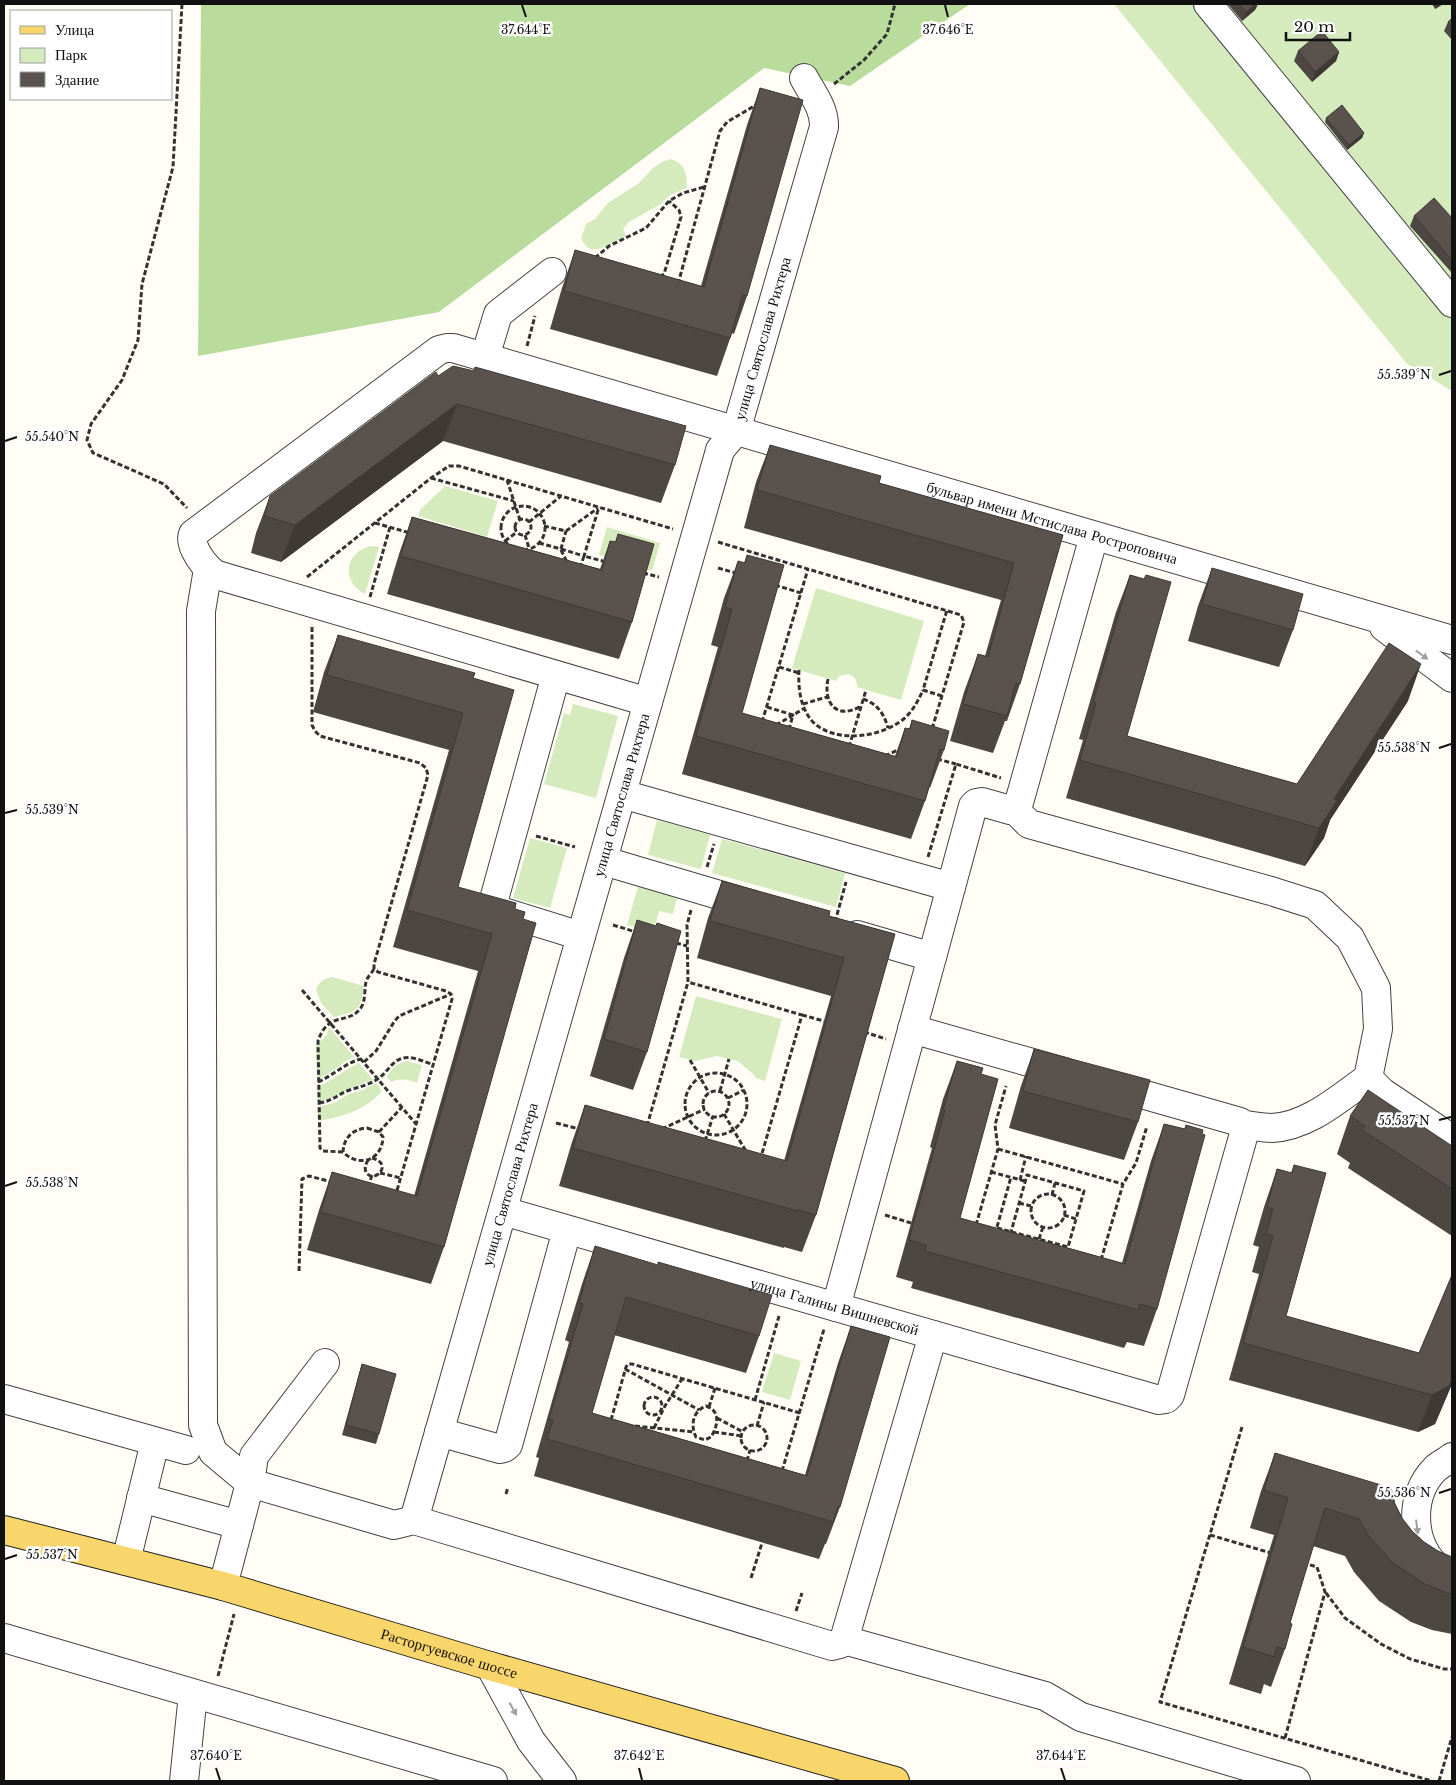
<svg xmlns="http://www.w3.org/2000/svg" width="1456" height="1785" font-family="'Libre Baskerville',serif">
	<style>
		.green { fill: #d5ebbd }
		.forest { fill: #b9dc9c }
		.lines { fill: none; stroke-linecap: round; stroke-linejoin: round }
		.minor-casing { stroke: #444; stroke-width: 30 }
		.major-casing { stroke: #222; stroke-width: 30 }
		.path { stroke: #333; stroke-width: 3; stroke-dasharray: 5 2.5; stroke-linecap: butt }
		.minor { stroke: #fff; stroke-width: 28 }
		.major { stroke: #f9d66b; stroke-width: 28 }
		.wall { fill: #4d4742 }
		.shaded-wall { fill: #3f3936 }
		.building { fill: #5a524d; stroke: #3f3936 }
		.oneway { fill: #a0a0a0 }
		.ticks { fill: none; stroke: #111; stroke-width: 2 }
		.labels { text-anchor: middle; stroke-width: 5; stroke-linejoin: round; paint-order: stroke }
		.street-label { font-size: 15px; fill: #111; stroke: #fff }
		.ticks-label { font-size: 12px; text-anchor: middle; fill: #111; stroke: #fff; stroke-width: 5; stroke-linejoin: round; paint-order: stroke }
	</style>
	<rect width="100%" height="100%" fill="#fffdf5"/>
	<path class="green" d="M 1114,4 L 1452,4 L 1452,391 L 1407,364 Z
		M 670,159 C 685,163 687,173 687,188 L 670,195 L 661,204 L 629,222 L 623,229 L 626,236 C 609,242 592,262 581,238 L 586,224 L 595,219 L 608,203 L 639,183 L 653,168 L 662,162 Z
		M 445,486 L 498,501 L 487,537 L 418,516 L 420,510 Z
		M 607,527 L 660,543 L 652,571 L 599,555 Z
		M 371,546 L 379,547 L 365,594 C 341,582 344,552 371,546 Z
		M 816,588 L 924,621 L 901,700 L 857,687 C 857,680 855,677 849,674 L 839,676 L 836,681 L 792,668 Z
		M 573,704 L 618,716 L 596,798 L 544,784 L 564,713 L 570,715 Z
		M 657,820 L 710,835 L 701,869 L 648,855 Z
		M 530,838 L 567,848 L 550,908 L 513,898 Z
		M 722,839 L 845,873 L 836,907 L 712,873 Z
		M 639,883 L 678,894 L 673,914 L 659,911 L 653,932 L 627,925 Z
		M 332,977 L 364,986 C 360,1011 359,1011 334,1017 L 321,1003 L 316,990 C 319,981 324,979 332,977 Z
		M 696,996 L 782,1019 L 765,1081 L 756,1078 L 754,1075 L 738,1061 L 717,1056 L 695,1061 L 679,1057 Z
		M 329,1027 L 354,1057 C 340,1063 332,1074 317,1079 L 316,1046 L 327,1034 Z
		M 406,1061 L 422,1065 L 417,1083 C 408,1079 400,1078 391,1082 L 387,1077 C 392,1068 396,1064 406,1061 Z
		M 359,1063 L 373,1080 L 350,1088 L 335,1097 L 317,1102 L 317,1087 C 332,1081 344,1070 359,1063 Z
		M 376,1083 L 382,1091 C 366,1110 342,1117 318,1121 L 317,1107 L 334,1103 L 349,1094 L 363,1090 Z
		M 774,1353 L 801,1361 L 790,1400 L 762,1392 Z"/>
	<path class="forest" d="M 201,4 L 970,4 L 850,86 L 764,68 L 439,312 L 198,356 Z"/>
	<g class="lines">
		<defs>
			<g id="minor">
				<path d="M 1208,4 L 1452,303"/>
				<path d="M 485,357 L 498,314 L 552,272"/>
				<path d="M 208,569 L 201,611 C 200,882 204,1154 203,1425 L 213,1452 L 250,1483 L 254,1456 L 325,1363"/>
				<path d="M 1384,627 L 1452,678"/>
				<path d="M 556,675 L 493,903 L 494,908 L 497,910 L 581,936"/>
				<path id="s1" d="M 648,702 L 217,575 C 206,570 188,545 193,534 L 439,350 L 447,348 L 453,348 L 1452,640"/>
				<path d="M 622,794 L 951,887"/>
				<path d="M 1014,809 L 1029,824 L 1271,891 L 1315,905 L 1350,938 L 1376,988 L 1378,1029 L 1368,1078 L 1382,1092 L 1452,1139"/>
				<path d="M 604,861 L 753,905"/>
				<path d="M 932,957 L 973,806 L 976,803 L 982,802 L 1010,810 L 1018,806 L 1094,536"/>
				<path d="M 912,1029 L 1064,1072"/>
				<path d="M 1244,1125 C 1253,1126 1263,1128 1272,1128 C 1309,1126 1339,1098 1368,1078"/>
				<path id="s2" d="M 503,1211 L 1159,1400 L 1166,1399 L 1170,1395 L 1245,1130 L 1244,1125 L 1240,1122 L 1110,1085"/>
				<path d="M 836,1307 L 932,957 L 857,935"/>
				<path d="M 4,1399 L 186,1450"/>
				<path d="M 439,1432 L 500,1449 L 504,1448 L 508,1445 L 567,1230"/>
				<path d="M 1452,1457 C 1447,1461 1441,1464 1436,1468 C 1408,1495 1410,1544 1439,1569 C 1443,1573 1448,1575 1452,1577"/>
				<path d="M 141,1498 L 239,1525"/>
				<path id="s3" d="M 414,1520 L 719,454 L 720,450 L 736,431 L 824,127 C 825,109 812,93 804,78"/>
				<path d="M 126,1561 L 155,1442"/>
				<path d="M 223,1586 L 250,1483 L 394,1525 L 414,1520 L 832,1646 L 840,1644 L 844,1640 L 933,1335"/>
				<path d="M 4,1638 L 493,1781"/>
				<path d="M 844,1640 L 1045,1696 L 1081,1717 L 1296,1781"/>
				<path d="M 490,1666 L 531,1741 L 562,1781"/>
				<path d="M 184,1781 L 193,1694"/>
			</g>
			<g id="major">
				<path id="s4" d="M 4,1530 L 223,1586 L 490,1666 L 895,1781"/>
			</g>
		</defs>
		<use href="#minor" class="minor-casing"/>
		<use href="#major" class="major-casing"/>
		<path class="path" d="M 182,4 L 173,167 L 142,284 L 138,340 L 122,380 L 91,424 L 87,440 L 93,453 L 164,484 L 187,508
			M 834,84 L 864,60 L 887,34 L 895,4
			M 595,258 L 609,246 L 646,228 L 669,201 L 683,193 L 704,187
			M 660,277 L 664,274 L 681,217 L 679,210 L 669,201
			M 678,284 L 720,131 L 727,122 L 756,105
			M 527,346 L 535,316
			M 431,478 L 514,501
			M 507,480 L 520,520
			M501 528a22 22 0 1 1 44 0a22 22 0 1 1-44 0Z
			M515 527a8 8 0 1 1 16 0a8 8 0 1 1-16 0Z
			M 529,522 L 561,496
			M 375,523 L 410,533
			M 544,526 L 566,531 L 598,508
			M 525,535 L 529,548
			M 505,541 L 517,532
			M 718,542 L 961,615 L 964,622 L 932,729
			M 539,543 L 561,549 L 566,531
			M 561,549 L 584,556 L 599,507
			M 561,550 L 567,562
			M 580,568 L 584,556 L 606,562
			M 718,568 L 736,573
			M 643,573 L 659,577
			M 307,577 L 431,478 L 449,466 L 459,466 L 673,529
			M 775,585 L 801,593
			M 370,597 L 390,527
			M 312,627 L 312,725 L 315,731 L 320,736 L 420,763 L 426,768 L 428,775 L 374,964 L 374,969 L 378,972 L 446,991 L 451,994 L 452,999 L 396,1194
			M 779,667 L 799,673
			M 799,670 C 798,687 800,707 812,721 C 833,743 875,738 898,723 C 911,715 917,703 923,690
			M 828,679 C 823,704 837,720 861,706
			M 942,696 L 923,690 L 947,610
			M 863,699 C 878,704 884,714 888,728
			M 803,704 L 827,697
			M 767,707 L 793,715 L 789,729
			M 762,722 L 808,569
			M 776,725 L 805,708
			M 849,747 L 866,690
			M 885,756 L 900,749
			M 937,759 L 956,764
			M 536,836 L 575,847
			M 928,857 L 956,764 L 1001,778
			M 707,867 L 714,844
			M 691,910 L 687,925 L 688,982 L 802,1015 L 761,1157
			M 835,922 L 846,882
			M 613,925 L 636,932
			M 676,943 L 687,946
			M 302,990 L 416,1124
			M 802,1015 L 824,1021
			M 864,1032 L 886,1039
			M 690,1060 L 709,1093
			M 364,1062 L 376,1051 L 394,1022 L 399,1016 L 451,994
			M685 1104a31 31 0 1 1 62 0a31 31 0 1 1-62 0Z
			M 318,1082 C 334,1075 345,1063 361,1059
			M703 1104a13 13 0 1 1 26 0a13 13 0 1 1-26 0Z
			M 720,1091 L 729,1059
			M 728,1098 L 744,1090
			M 319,1103 C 332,1101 336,1096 347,1091 C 357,1087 367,1086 376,1080 C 387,1074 391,1061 403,1058 C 413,1056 425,1062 434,1065
			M 724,1114 L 747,1153
			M 556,1123 L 579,1129
			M 647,1126 L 688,982
			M 367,1128 L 379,1132 L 383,1137 C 382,1161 359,1168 343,1152 C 344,1137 353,1129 367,1128 Z
			M 662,1129 L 705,1109
			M 379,1132 L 402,1107
			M 705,1141 L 713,1116
			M 998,1149 L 1123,1184
			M 343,1152 L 323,1151 L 320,1148 L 318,1041 C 328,1011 347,1025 360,1009 C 366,1002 364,991 366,982 C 367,977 372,973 374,969
			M 368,1160 C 366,1164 364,1167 366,1172 C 373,1185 395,1164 372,1158
			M 991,1172 L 1025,1181
			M 380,1173 L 401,1178
			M 1020,1180 L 1026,1156
			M 368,1187 L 372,1175
			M1031 1211a17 17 0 1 1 34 0a17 17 0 1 1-34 0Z
			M 1052,1195 L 1055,1183
			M 1019,1203 L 1031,1206
			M 885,1215 L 911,1223
			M 1064,1215 L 1076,1219
			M 976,1225 L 998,1149 L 995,1125 L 1006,1086
			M 997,1227 L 1011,1177
			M 997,1228 L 1068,1247 L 1084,1191 L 1027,1175 L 1011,1232
			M 1039,1239 L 1043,1227
			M 1101,1260 L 1123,1184 L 1136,1163 L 1147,1126
			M 299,1271 L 302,1179 L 309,1176 L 332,1182
			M 625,1369 L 699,1410
			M644 1406a9 9 0 1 1 18 0a9 9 0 1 1-18 0Z
			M 755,1400 L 779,1316
			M 706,1406 C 721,1411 718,1426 711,1437 L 705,1440 L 696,1437 C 690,1425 693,1411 706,1406 Z
			M 709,1407 L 715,1388
			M 717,1418 L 743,1432
			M 611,1420 L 626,1367 L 628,1364 L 632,1364 L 800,1413
			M741 1438a13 13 0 1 1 26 0a13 13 0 1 1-26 0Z
			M 635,1426 L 694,1432
			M 757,1426 L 764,1402
			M 1242,1427 L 1160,1702 L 1432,1781
			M 654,1428 L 665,1406 L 682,1379
			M 714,1432 L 742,1436
			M 747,1461 L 750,1450
			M 782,1471 L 824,1329
			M 506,1494 L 508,1487
			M 1210,1535 L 1271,1553
			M 751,1578 L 762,1543
			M 1326,1593 L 1345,1618 L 1381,1644 L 1410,1659 L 1444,1669 L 1452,1669
			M 796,1611 L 802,1593
			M 218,1676 L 234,1614
			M 1285,1738 L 1325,1592 L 1317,1567 L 1304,1563
			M 1439,1781 L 1452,1737"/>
		<use href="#minor" class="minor"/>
		<use href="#major" class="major"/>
	</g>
	<path class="wall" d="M 1228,4 L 1258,4 L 1255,10 L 1242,21 Z
		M 1432,4 L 1443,4 L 1435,9 Z
		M 1452,18 L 1452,40 L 1444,31 L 1448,22 Z
		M 1298,51 L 1339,52 L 1336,61 L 1312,82 L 1294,61 Z
		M 760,88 L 747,296 L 734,334 L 732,333 L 717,376 L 550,329 L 562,288 L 575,250 L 701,286 L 747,125 Z
		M 1326,118 L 1364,133 L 1362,138 L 1347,150 L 1325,122 Z
		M 1414,216 L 1452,218 L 1452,273 L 1410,226 Z
		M 438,376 L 675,465 L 661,503 L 443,441 L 281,562 L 251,553 L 256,533 L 270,496 Z
		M 770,445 L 879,483 L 1063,535 L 1020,684 L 1007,721 L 1005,721 L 993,753 L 950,741 L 964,692 L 978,654 L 985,656 L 1001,600 L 744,528 L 756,482 Z
		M 412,517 L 600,569 L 610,541 L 615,542 L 618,534 L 632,622 L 619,659 L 387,594 L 399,554 Z
		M 747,555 L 742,713 L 895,756 L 905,728 L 909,729 L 912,720 L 944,750 L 930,788 L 929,787 L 925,801 L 911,839 L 682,774 L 718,647 L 711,645 L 724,598 L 738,561 L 744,563 Z
		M 1212,568 L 1293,630 L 1279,667 L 1188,641 L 1198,606 Z
		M 1130,575 L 1127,736 L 1297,784 L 1408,701 L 1330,820 L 1324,838 L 1305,866 L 1066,798 L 1083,740 L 1079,739 L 1116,612 Z
		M 338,635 L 473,678 L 458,887 L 515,909 L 444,1247 L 431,1284 L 307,1250 L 319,1210 L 332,1172 L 414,1196 L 478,971 L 393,947 L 449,750 L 313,712 L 324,672 Z
		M 722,881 L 829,916 L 895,934 L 816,1215 L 802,1252 L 784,1247 L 784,1248 L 559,1186 L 572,1142 L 585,1105 L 784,1161 L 831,996 L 697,958 L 708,918 Z
		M 637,920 L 656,926 L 647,1052 L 633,1090 L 590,1076 L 624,958 Z
		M 1034,1049 L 1138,1122 L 1124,1160 L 1009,1128 L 1021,1086 Z
		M 957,1061 L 981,1074 L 960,1218 L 1122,1263 L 1151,1161 L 1164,1124 L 1184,1129 L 1186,1125 L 1157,1309 L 1144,1346 L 1127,1342 L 1124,1348 L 911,1288 L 913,1282 L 896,1277 L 932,1148 L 930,1147 L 943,1099 Z
		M 1350,1116 L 1452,1146 L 1452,1236 L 1348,1168 L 1350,1163 L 1337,1154 Z
		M 1294,1165 L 1286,1316 L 1419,1353 L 1452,1275 L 1452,1384 L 1435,1424 L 1418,1432 L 1229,1380 L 1259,1274 L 1252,1272 L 1259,1247 L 1253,1245 L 1264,1207 L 1277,1169 L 1291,1173 Z
		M 595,1246 L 759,1336 L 746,1373 L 614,1335 L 592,1413 L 805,1475 L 838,1363 L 851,1326 L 840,1507 L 826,1544 L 825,1544 L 819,1559 L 534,1476 L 539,1458 L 536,1457 L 569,1342 L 565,1340 L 582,1284 Z
		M 362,1364 L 379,1434 L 376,1444 L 342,1435 L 359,1374 Z
		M 1275,1453 L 1395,1504 L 1402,1518 L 1412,1531 L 1424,1542 L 1438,1551 L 1452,1557 L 1452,1634 L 1432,1630 L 1411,1622 L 1379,1601 L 1354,1572 L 1345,1556 L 1313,1546 L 1290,1623 L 1285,1649 L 1271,1687 L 1264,1684 L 1261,1694 L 1229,1684 L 1274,1535 L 1250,1528 L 1261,1491 Z"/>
	<path class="shaded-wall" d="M 1255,4 L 1258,4 L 1255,10 L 1242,21 L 1246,12 Z
		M 1437,4 L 1443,4 L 1435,9 Z
		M 1339,52 L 1336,61 L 1312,82 L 1315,72 Z
		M 1364,133 L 1362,138 L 1347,150 L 1349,145 Z
		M 457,404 L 443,441 L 281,562 L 295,525 Z
		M 1421,664 L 1408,701 L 1330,820 L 1324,838 L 1305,866 L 1319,828 L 1334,799 Z
		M 1452,1378 L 1452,1384 L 1435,1424 L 1418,1432 L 1432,1395 Z"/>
	<path class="building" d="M 1239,4 L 1255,4 L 1246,12 Z
		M 1452,18 L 1452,27 L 1448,22 Z
		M 1322,31 L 1339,52 L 1315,72 L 1298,51 Z
		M 760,88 L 803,100 L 747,296 L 743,295 L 730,338 L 564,291 L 575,250 L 704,287 Z
		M 1342,105 L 1364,133 L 1349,145 L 1326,118 Z
		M 1434,198 L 1452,218 L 1452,260 L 1414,216 Z
		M 453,366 L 474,371 L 475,367 L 686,426 L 675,465 L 457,404 L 295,525 L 264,516 L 270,496 L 436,372 L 438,376 Z
		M 770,445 L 881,476 L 879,483 L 1063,535 L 1020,684 L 1016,683 L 1007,716 L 963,704 L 978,654 L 988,657 L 1014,563 L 757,490 Z
		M 412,517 L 602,570 L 610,541 L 616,542 L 618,534 L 654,544 L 632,622 L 401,556 Z
		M 747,555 L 784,565 L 742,713 L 897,757 L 905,728 L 910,729 L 912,720 L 949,731 L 944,750 L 940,749 L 925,801 L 696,736 L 732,609 L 725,607 L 738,561 L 745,563 Z
		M 1212,568 L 1303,594 L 1293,630 L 1202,604 Z
		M 1130,575 L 1144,579 L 1146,575 L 1171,582 L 1127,736 L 1297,784 L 1389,643 L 1421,664 L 1334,799 L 1337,801 L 1319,828 L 1080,760 L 1096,703 L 1093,702 Z
		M 338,635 L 475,673 L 473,678 L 514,690 L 458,887 L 516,903 L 515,909 L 525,912 L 523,919 L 536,923 L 444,1247 L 321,1212 L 332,1172 L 417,1196 L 492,934 L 407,910 L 463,713 L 327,675 Z
		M 722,881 L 830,911 L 829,916 L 895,934 L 816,1215 L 798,1210 L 797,1211 L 573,1148 L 585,1105 L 787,1161 L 844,958 L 710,921 Z
		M 637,920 L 656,926 L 657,923 L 681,931 L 647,1052 L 604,1039 Z
		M 1034,1049 L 1150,1080 L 1138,1122 L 1023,1091 Z
		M 957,1061 L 983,1068 L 981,1074 L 998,1079 L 960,1218 L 1125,1264 L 1164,1124 L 1185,1129 L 1186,1125 L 1203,1130 L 1202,1134 L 1205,1135 L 1157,1309 L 1140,1304 L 1138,1310 L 925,1251 L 926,1245 L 909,1240 L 945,1110 L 943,1110 Z
		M 1368,1090 L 1452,1146 L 1452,1189 L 1362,1130 L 1365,1126 L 1350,1116 Z
		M 1294,1165 L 1326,1173 L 1286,1316 L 1419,1353 L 1452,1275 L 1452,1378 L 1449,1386 L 1432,1395 L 1243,1343 L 1273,1236 L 1266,1234 L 1273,1209 L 1267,1207 L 1277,1169 L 1292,1173 Z
		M 595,1246 L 658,1265 L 658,1262 L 772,1295 L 759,1336 L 626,1297 L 592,1413 L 807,1476 L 851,1326 L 890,1337 L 840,1507 L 838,1506 L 833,1522 L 547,1439 L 553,1420 L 549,1419 L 583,1304 L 579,1303 Z
		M 362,1364 L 396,1374 L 379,1434 L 346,1425 Z
		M 1275,1453 L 1391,1488 L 1395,1504 L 1402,1518 L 1412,1531 L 1424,1542 L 1438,1551 L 1452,1557 L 1452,1594 L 1445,1592 L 1425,1584 L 1393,1563 L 1368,1535 L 1359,1519 L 1325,1508 L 1290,1623 L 1292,1624 L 1285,1649 L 1277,1647 L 1274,1657 L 1243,1647 L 1288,1498 L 1264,1490 Z"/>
	<defs><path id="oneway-solid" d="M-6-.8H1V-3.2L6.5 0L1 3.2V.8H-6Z" transform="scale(1.25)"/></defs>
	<g class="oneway">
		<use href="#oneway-solid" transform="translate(1422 655) rotate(36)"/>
		<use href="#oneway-solid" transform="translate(1417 1527) rotate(83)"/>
		<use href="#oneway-solid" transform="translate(513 1709) rotate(61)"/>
	</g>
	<path class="ticks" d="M 522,5 L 526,17M 945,5 L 948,17M 1439,375 L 1451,371M 5,441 L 17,437M 1439,748 L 1451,744M 5,813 L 17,810M 1439,1120 L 1451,1117M 5,1186 L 17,1182M 1439,1493 L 1451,1489M 5,1559 L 17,1555M 216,1768 L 220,1780M 639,1768 L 642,1780M 1061,1768 L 1065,1780"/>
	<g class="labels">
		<g class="street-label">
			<text dy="5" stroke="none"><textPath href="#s3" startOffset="1234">улица Святослава Рихтера</textPath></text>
			<text dy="5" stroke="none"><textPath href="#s1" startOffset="1445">бульвар имени Мстислава Ростроповича</textPath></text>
			<text dy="5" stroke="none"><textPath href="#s3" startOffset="754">улица Святослава Рихтера</textPath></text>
			<text dy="5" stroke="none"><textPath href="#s3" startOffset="349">улица Святослава Рихтера</textPath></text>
			<text dy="5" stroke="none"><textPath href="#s2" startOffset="345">улица Галины Вишневской</textPath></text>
			<text dy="5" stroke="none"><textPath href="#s4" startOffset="462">Расторгуевское шоссе</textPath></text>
		</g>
	</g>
	<g class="ticks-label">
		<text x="526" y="34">37.644°E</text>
		<text x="948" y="34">37.646°E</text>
		<text x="1404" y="379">55.539°N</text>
		<text x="52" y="441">55.540°N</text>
		<text x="1404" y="752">55.538°N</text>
		<text x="52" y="814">55.539°N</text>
		<text x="1404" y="1125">55.537°N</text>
		<text x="52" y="1187">55.538°N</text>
		<text x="1404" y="1497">55.536°N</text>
		<text x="52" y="1559">55.537°N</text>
		<text x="216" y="1760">37.640°E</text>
		<text x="639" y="1760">37.642°E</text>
		<text x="1061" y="1760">37.644°E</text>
	</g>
	<rect width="1456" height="1785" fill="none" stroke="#111111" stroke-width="10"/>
	<rect x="10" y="10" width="162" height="90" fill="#ffffff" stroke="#a0a0a0"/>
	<rect x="20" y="26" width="25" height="8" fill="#f9d66b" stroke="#a0a0a0"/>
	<text x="55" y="35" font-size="15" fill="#111111">Улица</text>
	<rect x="20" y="48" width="25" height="15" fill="#d5ebbd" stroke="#a0a0a0"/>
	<text x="55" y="60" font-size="15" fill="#111111">Парк</text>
	<rect x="20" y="72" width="25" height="15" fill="#5a524d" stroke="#a0a0a0"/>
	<text x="55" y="85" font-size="15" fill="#111111">Здание</text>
	<path d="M1286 32v8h64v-8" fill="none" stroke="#111111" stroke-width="2.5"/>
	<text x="1294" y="32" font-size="15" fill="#111111" stroke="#ffffff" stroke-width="4" paint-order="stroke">20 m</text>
</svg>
